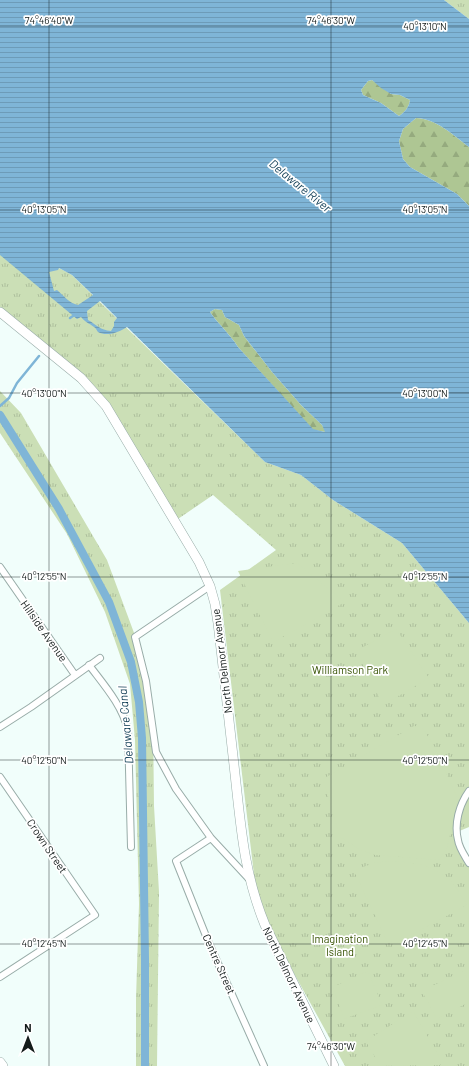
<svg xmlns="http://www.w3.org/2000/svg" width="469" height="1066" font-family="Barlow,sans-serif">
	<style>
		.grass { fill: url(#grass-tufts) }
		.forest { fill: url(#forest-firs) }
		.pitch { fill: #cbdfb6 }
		.water { fill: url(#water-rules); fill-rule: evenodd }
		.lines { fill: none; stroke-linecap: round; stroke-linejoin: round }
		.stream { stroke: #7fb5d7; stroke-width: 2.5 }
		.canal { stroke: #7fb5d7; stroke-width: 8 }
		.street-casing { stroke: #98aca8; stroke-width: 8 }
		.secondary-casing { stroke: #98aca8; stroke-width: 10 }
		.street { stroke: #fff; stroke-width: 6 }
		.secondary { stroke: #fff; stroke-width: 9 }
		.ticks { fill: none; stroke: #131b1a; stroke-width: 1; stroke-opacity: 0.45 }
		.labels { text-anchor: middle; stroke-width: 3.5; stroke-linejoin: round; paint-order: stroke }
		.street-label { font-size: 11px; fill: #131b1a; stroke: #fff }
		.park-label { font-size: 11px; fill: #355100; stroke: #fff }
		.water-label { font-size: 12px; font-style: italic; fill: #103d55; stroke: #fff }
		.ticks-label { font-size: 10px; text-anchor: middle; fill: #131b1a; stroke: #fff; stroke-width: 3.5; stroke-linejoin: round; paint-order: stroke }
	</style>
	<defs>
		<pattern id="grass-tufts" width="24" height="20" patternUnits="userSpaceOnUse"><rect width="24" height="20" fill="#cbdfb6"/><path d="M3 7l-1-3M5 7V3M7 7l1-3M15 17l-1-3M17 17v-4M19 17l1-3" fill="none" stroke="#adbf9c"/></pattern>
		<pattern id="forest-firs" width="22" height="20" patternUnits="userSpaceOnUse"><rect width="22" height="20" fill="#aec693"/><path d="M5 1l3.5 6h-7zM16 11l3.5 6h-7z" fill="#95aa7e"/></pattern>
		<pattern id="water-rules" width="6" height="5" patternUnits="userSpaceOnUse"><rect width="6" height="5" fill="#7fb5d7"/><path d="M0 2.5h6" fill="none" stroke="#6d9bb8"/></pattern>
	</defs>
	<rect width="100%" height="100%" fill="#f1fefb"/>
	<path class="grass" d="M 444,0 L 469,0 L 469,19 Z
		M 0,248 C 28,253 47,261 72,275 L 265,462 L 301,475 L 333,500 L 402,543 L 469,623 L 469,827 L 457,832 L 469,858 L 469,1066 L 345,1066 L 258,908 L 220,590 L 276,550 L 213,495 L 175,521 L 100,404 L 50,353 L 0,312 Z
		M 0,391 L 21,413 L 107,560 L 140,649 L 153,719 L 154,806 L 159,892 L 157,1066 L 136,1066 L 136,999 L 139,904 L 135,740 L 130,684 L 105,612 L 67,534 L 0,433 Z"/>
	<path class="forest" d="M 372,80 L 391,94 L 400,95 L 410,100 C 409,107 405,112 399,116 L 381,103 L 363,95 L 361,90 L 368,81 Z
		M 416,118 C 437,119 453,135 469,147 L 469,206 L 457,194 L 410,167 L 403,159 L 399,141 L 403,129 Z
		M 215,309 L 222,310 L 225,317 L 239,325 L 244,336 L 272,372 L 301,405 L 322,425 L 326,432 L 313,430 L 238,347 C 230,334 219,325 210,312 Z"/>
	<path class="pitch" d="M 297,563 L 345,602 L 273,642 L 238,571 Z
		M 396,629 L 429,678 L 383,705 L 356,651 Z
		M 414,726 L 422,727 L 434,746 L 458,799 L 447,848 L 439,860 L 375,855 L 361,850 L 340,837 L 323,779 Z
		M 389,861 C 412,862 434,864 451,881 C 457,888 462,897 467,905 L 396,943 L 387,941 L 354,871 L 373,863 Z
		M 368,971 L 382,1005 L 344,1019 L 333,987 Z
		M 463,971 L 469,983 L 469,1002 L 437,1019 L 422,991 Z
		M 413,1011 L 440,1058 L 440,1065 L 380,1066 L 366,1041 Z"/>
	<path class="water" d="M 0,0 L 444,0 L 469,19 L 469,147 C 453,135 437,119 416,118 L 403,129 L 399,141 L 403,159 L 410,167 L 457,194 L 469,206 L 469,623 L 402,543 L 333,500 L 301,475 L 265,462 L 127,327 C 120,332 107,337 98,332 C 97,331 96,328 94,327 C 89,323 86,323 81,317 L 77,319 L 0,255 ZM 372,80 L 381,88 L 391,94 L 400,95 L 410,100 C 409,107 405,112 399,116 L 381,103 L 363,95 L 361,90 L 368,81 ZM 59,268 L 72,275 L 93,295 L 78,305 C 69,303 64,296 57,290 L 54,291 L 49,272 L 58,270 ZM 100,301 L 117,318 L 114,322 L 114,326 L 111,331 C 100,330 97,325 88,320 L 87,311 ZM 215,309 L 222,310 L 225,317 L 239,325 L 244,336 L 272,372 L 301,405 L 322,425 L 325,432 L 313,429 L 238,347 C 230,334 219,325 210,312 Z"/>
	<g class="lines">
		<path class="stream" d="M 70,318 L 76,314
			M 0,406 L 9,398 L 17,383 L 39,356"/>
		<path class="canal" d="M 0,415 L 59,509 L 109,602 L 131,662 L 139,702 L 142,738 L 145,959 L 145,1066"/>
		<defs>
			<path id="street" d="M 0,567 L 75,675
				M 210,586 L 135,637 L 146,681 L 156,752 L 176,789 L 211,838 L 249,879
				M 89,665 C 104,685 122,705 128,730 L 131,847
				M 0,727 L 31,707 L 100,658
				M 0,777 L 95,915 L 0,977
				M 469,791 C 459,805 454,824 458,840 C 459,848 465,856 469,863
				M 211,838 L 176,861 L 208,941 L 264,1066"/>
			<path id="secondary" d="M 0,312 L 81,378 L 106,406 L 199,562 L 210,586 L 215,604 L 218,623 C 224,673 229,723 235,774 C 241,828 244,874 265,925 L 334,1066
				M 0,1062 L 3,1066"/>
		</defs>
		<use href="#street" class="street-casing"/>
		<use href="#secondary" class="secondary-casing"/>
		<use href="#street" class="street"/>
		<use href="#secondary" class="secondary"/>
	</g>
	<path class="ticks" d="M 49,0 L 49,1066M 331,0 L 331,1066M 0,26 L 469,26M 0,210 L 469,210M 0,393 L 469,393M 0,577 L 469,577M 0,760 L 469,760M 0,944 L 469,944"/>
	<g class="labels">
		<g class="street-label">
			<text transform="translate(44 631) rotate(55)" y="4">Hillside Avenue</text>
			<text transform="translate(222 661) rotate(-97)" y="4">North Delmorr Avenue</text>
			<text transform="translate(47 846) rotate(56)" y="4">Crown Street</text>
			<text transform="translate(219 964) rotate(66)" y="4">Centre Street</text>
			<text transform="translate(289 975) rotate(64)" y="4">North Delmorr Avenue</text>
		</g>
		<g class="park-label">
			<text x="350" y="674">Williamson Park</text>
			<text x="340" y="943">Imagination<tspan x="340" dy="13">Island</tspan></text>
		</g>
		<g class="water-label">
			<text transform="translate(300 186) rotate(39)" y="4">Delaware River</text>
			<text transform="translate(126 725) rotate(-95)" y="4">Delaware Canal</text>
		</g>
	</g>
	<g class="ticks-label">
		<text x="49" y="24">74°46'40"W</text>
		<text x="331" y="24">74°46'30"W</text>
		<text x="425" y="30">40°13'10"N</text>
		<text x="44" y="213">40°13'05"N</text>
		<text x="425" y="213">40°13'05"N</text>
		<text x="44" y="397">40°13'00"N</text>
		<text x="425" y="397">40°13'00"N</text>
		<text x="44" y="580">40°12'55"N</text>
		<text x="425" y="580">40°12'55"N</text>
		<text x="44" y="764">40°12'50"N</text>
		<text x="425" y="764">40°12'50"N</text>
		<text x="44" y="947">40°12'45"N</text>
		<text x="425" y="947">40°12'45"N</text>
		<text x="331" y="1050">74°46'30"W</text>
	</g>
	<g transform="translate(28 1038)" stroke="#ffffff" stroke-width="3" paint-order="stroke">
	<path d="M0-3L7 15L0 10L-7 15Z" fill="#131b1a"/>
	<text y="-6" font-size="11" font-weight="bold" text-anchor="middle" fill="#131b1a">N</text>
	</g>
</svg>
